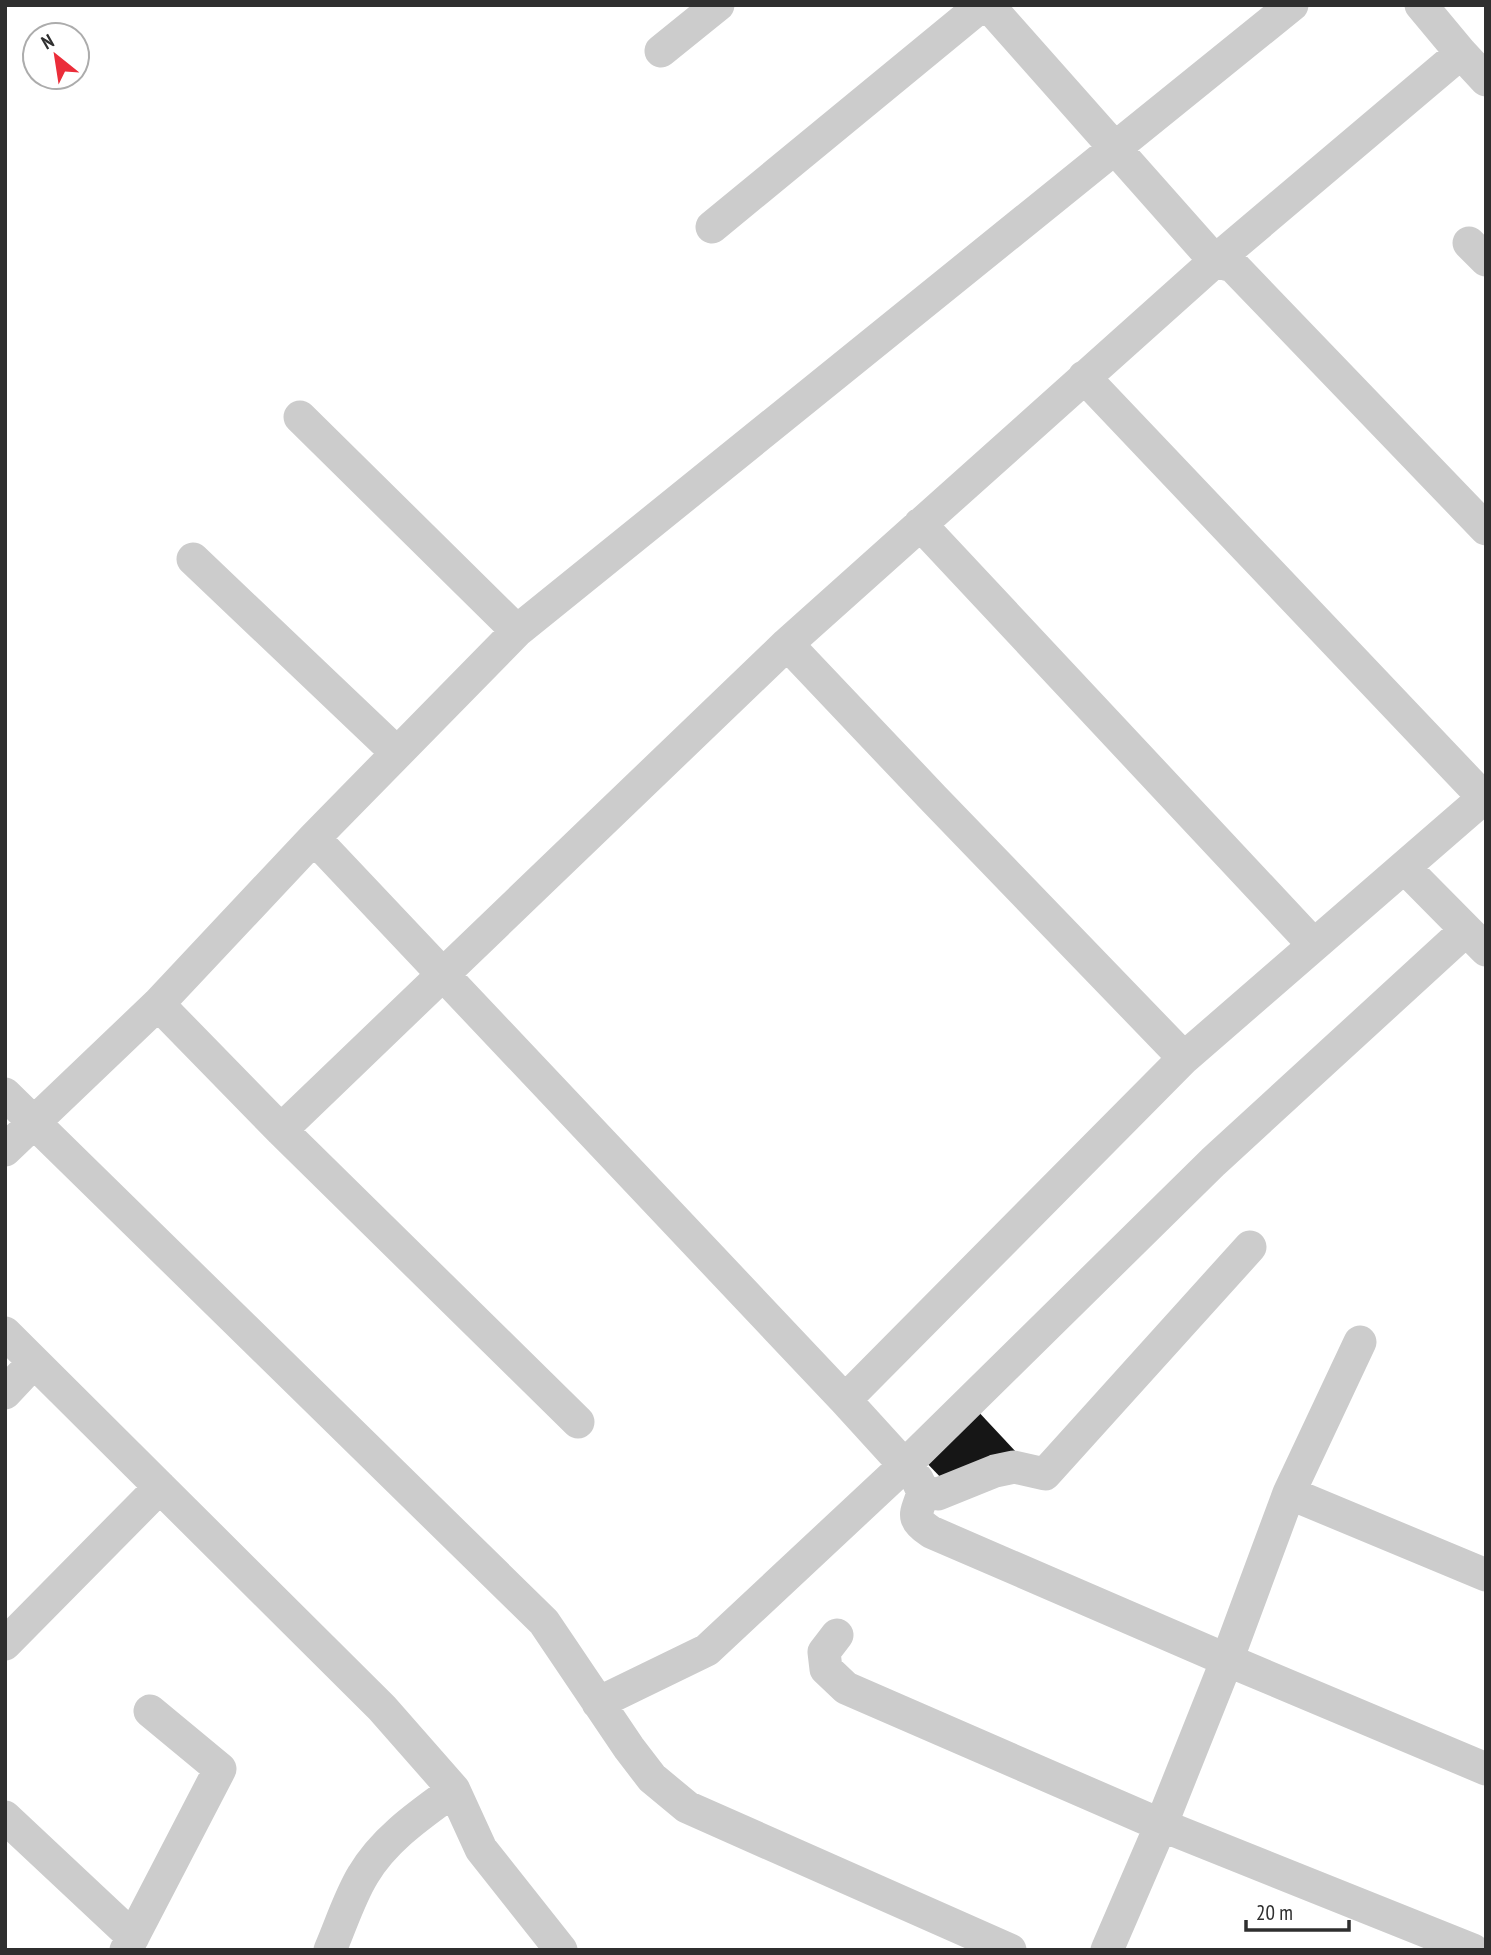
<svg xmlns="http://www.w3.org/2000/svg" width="1491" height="1955" font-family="'PT Sans Narrow',sans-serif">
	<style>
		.building { fill: #161616 }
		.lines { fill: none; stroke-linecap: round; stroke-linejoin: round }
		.minor { stroke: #ccc; stroke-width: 33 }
	</style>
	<rect width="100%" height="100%" fill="#fff"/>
	<path class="building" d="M 974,1407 L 1017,1453 L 946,1483 L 921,1457 Z"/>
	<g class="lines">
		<path class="minor" d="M 988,5 L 1215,261 L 1233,266 L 1486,529
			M 1421,5 L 1461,53 L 1486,80
			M 661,51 L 718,5
			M 712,227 L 982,5
			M 1469,243 L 1486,260
			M 1084,377 L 1484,798
			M 300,417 L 517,631
			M 920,524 L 1314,945
			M 193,559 L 397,753
			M 787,644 L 933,798 L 1184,1058
			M 314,838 L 845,1400 L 917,1479 L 923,1492 C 918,1513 908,1517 931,1532 L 1227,1660 L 1486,1769
			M 1404,867 L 1486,950
			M 158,1004 L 281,1130 L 578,1422
			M 5,1094 L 544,1622 L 629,1748 L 652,1778 L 687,1807 L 1010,1950
			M 281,1130 L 787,644 L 1215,261 L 1461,53
			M 5,1150 L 158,1004 L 314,838 L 517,631 L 1292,5
			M 5,1333 L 382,1708 L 454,1790 L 481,1849 L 561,1950
			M 5,1393 L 34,1362
			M 845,1400 L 1184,1058 L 1486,796
			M 923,1492 L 938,1494 L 995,1471 L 1014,1467 L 1045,1474 L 1250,1247
			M 1289,1493 L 1486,1575
			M 837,1635 L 824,1652 L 826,1669 L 846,1688 L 1161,1825 L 1473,1950
			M 5,1644 L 160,1487
			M 598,1703 L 707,1650 L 905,1465 L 1213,1162 L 1466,930
			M 5,1817 L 133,1937
			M 126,1950 L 220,1769 L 150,1711
			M 330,1950 C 340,1927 350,1896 363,1875 C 384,1839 421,1814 454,1790
			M 1107,1950 L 1161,1825 L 1227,1660 L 1289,1493 L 1360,1342"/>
	</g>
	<rect width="1491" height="1955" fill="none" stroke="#2f2f2f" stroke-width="14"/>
	<g transform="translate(56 56) rotate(330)"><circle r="33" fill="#ffffff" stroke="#acacac" stroke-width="2"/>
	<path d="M0-5L12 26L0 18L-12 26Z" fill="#eb2d3a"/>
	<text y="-10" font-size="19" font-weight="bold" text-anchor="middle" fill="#2f2f2f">N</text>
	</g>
	<path d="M1246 1920v10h103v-10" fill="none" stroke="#2f2f2f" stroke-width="3.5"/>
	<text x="1256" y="1920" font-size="21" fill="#2f2f2f" stroke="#ffffff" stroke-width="5" paint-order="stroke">20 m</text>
</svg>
